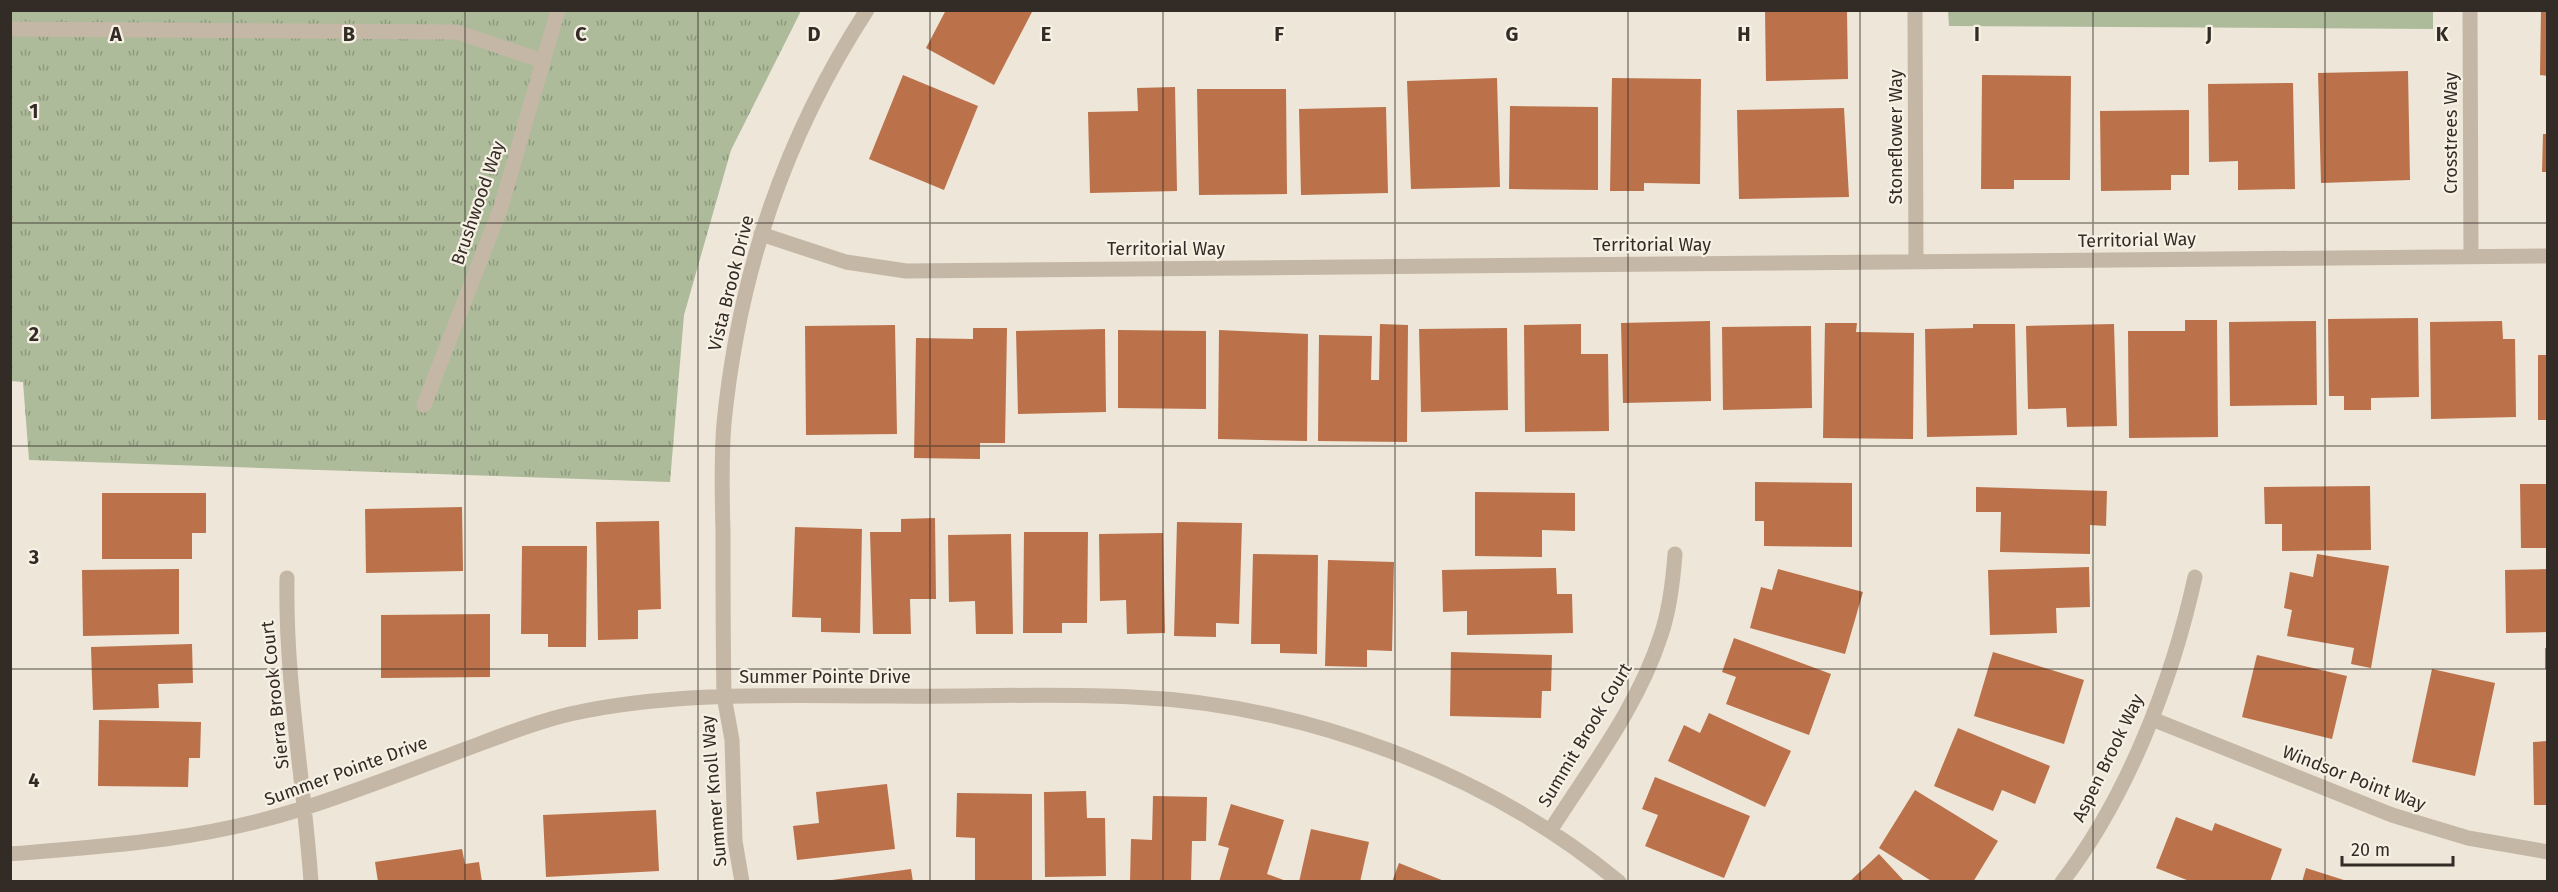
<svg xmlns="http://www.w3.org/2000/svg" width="2558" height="892" font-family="'Fira Sans',sans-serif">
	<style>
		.grass { fill: url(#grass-tufts) }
		.green { fill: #adbb9a }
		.building { fill: #bb714a }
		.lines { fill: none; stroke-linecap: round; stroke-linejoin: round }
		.minor { stroke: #c5b7a6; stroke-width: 15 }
		.grid { fill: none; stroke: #322b26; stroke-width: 1.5; stroke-opacity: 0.55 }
		.labels { text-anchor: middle; stroke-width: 4.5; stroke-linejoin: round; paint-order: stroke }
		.street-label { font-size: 18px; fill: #322b26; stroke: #f7f0e4 }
		.grid-label { font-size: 20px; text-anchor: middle; font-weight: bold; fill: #322b26; stroke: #f7f0e4; stroke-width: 4.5; stroke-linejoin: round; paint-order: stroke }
	</style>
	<defs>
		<pattern id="grass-tufts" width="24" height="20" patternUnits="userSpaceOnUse" patternTransform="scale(1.5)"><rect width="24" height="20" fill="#adbb9a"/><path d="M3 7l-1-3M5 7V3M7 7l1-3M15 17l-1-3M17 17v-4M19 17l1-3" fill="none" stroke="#8d987d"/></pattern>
	</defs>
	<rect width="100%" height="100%" fill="#eee6d8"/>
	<path class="grass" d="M 11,11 L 801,11 L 731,150 L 684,315 L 670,482 L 29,460 L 23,382 L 11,381 Z"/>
	<path class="green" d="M 2433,10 L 2433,29 L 1949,26 L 1948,10 Z"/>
	<path class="building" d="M 946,10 L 1033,10 L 994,85 L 926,48 Z
		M 1765,10 L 1847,10 L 1848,79 L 1766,81 Z
		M 2541,10 L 2548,10 L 2548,76 L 2540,75 Z
		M 2408,71 L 2410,180 L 2321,183 L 2318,73 Z
		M 903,75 L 978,106 L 944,190 L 869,159 Z
		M 1982,75 L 2071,76 L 2070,180 L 2014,180 L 2014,189 L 1981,189 Z
		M 1497,78 L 1500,187 L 1411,189 L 1407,81 Z
		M 1612,78 L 1701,79 L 1700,184 L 1644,183 L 1644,191 L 1610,191 Z
		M 2293,83 L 2295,189 L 2238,190 L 2238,161 L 2209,162 L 2208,84 Z
		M 1175,87 L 1177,191 L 1090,193 L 1088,112 L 1138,111 L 1137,88 Z
		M 1197,89 L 1286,89 L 1287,194 L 1199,195 Z
		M 1510,106 L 1598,107 L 1598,190 L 1509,189 Z
		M 1386,107 L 1388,193 L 1301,195 L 1299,109 Z
		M 1844,108 L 1849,197 L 1739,199 L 1737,110 Z
		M 2189,110 L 2189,175 L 2171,175 L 2171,190 L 2101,191 L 2100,111 Z
		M 2543,134 L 2548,134 L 2548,172 L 2542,172 Z
		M 2418,318 L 2419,397 L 2371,398 L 2371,410 L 2344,410 L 2344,396 L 2329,396 L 2328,319 Z
		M 2185,320 L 2217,320 L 2218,437 L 2129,438 L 2128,331 L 2185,331 Z
		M 1710,321 L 1711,401 L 1623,403 L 1621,323 Z
		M 2316,321 L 2317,405 L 2230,406 L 2229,322 Z
		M 2502,321 L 2503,339 L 2515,339 L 2516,417 L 2431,419 L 2430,322 Z
		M 1825,323 L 1857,323 L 1856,332 L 1914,333 L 1913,439 L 1823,438 Z
		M 1380,324 L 1408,325 L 1407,442 L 1318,441 L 1319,335 L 1372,336 L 1371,380 L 1379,380 Z
		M 1581,324 L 1581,354 L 1608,354 L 1609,431 L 1525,432 L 1524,325 Z
		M 1973,324 L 2015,324 L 2017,435 L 1927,437 L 1925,329 L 1973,328 Z
		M 2114,324 L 2117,426 L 2067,427 L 2066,408 L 2028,409 L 2026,326 Z
		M 895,325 L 897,434 L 806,435 L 805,326 Z
		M 1811,326 L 1812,408 L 1723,410 L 1722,327 Z
		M 973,328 L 1007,328 L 1005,443 L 980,443 L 980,459 L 914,458 L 916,338 L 973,339 Z
		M 1507,328 L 1508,410 L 1421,412 L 1419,329 Z
		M 1105,329 L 1106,412 L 1018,414 L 1016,331 Z
		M 1118,330 L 1206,331 L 1206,409 L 1118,408 Z
		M 1219,330 L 1308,334 L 1307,441 L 1218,439 Z
		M 2538,355 L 2548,355 L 2548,420 L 2538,420 Z
		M 1755,482 L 1852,483 L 1852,547 L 1764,546 L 1764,521 L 1755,521 Z
		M 2520,484 L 2548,484 L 2548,548 L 2521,548 Z
		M 2370,486 L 2371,550 L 2282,551 L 2282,524 L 2265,524 L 2264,487 Z
		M 1976,487 L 2107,491 L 2106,526 L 2090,525 L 2090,554 L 2000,552 L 2001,512 L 1976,512 Z
		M 1475,492 L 1575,493 L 1575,531 L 1542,530 L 1542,557 L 1475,556 Z
		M 102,493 L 206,493 L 206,533 L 192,533 L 192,559 L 102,559 Z
		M 462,507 L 463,571 L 366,573 L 365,509 Z
		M 935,518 L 936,599 L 910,599 L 911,634 L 873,634 L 870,532 L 901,532 L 901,519 Z
		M 659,521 L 661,609 L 638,610 L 638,639 L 598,640 L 596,522 Z
		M 1177,522 L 1242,523 L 1239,624 L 1216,623 L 1216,637 L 1174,636 Z
		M 795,527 L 862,529 L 860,633 L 821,632 L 821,618 L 792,617 Z
		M 1024,532 L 1088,532 L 1087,623 L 1062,623 L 1062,633 L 1023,633 Z
		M 1163,533 L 1165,633 L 1127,634 L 1126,600 L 1100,601 L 1099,534 Z
		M 1011,534 L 1013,634 L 976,634 L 975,601 L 949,602 L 948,535 Z
		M 522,546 L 587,546 L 586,647 L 548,647 L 548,634 L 521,634 Z
		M 1253,554 L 1318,555 L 1317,654 L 1280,653 L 1280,644 L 1251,644 Z
		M 2317,554 L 2389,566 L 2371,668 L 2351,664 L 2354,648 L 2287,636 L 2292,610 L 2284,608 L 2290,572 L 2313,577 Z
		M 1328,560 L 1394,562 L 1392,651 L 1367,650 L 1367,667 L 1325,666 Z
		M 2089,567 L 2090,607 L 2056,608 L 2057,633 L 1990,635 L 1988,570 Z
		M 1556,568 L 1557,594 L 1572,594 L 1573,633 L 1467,635 L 1467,611 L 1443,612 L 1442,570 Z
		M 179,569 L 179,634 L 83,636 L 82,570 Z
		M 1778,569 L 1863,592 L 1845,654 L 1750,628 L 1761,587 L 1772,590 Z
		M 2548,569 L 2548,632 L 2506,633 L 2505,570 Z
		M 490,614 L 490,677 L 381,678 L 381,615 Z
		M 1734,638 L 1831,674 L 1809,735 L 1726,704 L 1736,677 L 1722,672 Z
		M 192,644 L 193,683 L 158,684 L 159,708 L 93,710 L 91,647 Z
		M 2545,648 L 2548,648 L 2548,669 L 2545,669 Z
		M 1451,652 L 1552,655 L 1551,691 L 1542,691 L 1541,718 L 1450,716 Z
		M 1993,652 L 2084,680 L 2064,744 L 1974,716 Z
		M 2257,655 L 2347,676 L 2332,739 L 2242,717 Z
		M 2432,669 L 2495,683 L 2475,776 L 2412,762 Z
		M 1709,713 L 1791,751 L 1765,807 L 1668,761 L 1684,725 L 1700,733 Z
		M 99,720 L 201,722 L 200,758 L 189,758 L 188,787 L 98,786 Z
		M 1958,728 L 2050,766 L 2035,804 L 2002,790 L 1993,811 L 1934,786 Z
		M 2548,741 L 2548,805 L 2534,805 L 2533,742 Z
		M 1655,777 L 1750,816 L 1724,878 L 1645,846 L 1658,815 L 1642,809 Z
		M 887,784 L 895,849 L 797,860 L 793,826 L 819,823 L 816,792 Z
		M 1915,790 L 1998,841 L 1973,882 L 1933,882 L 1879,848 Z
		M 1086,791 L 1087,818 L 1105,818 L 1106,876 L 1045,877 L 1044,792 Z
		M 957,793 L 1032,794 L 1032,882 L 975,882 L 975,838 L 956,837 Z
		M 1153,796 L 1207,797 L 1206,841 L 1192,841 L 1191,882 L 1130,882 L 1131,839 L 1152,840 Z
		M 1231,804 L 1284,820 L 1267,874 L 1289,882 L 1219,882 L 1229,848 L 1218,845 Z
		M 656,810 L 659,871 L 546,877 L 543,815 Z
		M 2176,817 L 2212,831 L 2215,823 L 2282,849 L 2270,882 L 2192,882 L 2156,868 Z
		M 1311,829 L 1369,842 L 1360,882 L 1299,882 Z
		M 462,849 L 465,864 L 479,862 L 482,882 L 378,882 L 375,862 Z
		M 1879,854 L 1905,882 L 1849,882 Z
		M 1399,863 L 1444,881 L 1444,882 L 1392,882 Z
		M 2306,868 L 2347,881 L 2347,882 L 2302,882 Z
		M 911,869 L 913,882 L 832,882 L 832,880 Z"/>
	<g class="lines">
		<path class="minor" d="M 1915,10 L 1916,262
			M 2470,10 L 2471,256
			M 10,29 L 457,32 L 543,61
			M 761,234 L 846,262 L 906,271 L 2548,256
			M 424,405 L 501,207 L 558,10
			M 287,578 C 285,680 304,780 311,882
			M 2152,719 L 2392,815 L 2468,838 L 2548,852
			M 1550,831 C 1590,768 1638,707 1661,635 C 1670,609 1673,581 1675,554
			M 10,854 C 110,846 204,840 301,809 C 362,790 422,765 482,743 C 511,732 540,721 570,714 C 674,691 782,696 888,696 C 969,697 1051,693 1132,697 C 1303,704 1487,772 1619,882
			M 742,882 L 735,841 L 732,740 L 724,696 C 723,642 723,587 723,532 C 722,496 721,459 724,423 C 739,273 784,138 867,10
			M 2062,882 C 2128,796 2172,681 2195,577"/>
	</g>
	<path class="grid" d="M 233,10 L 233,882M 465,10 L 465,882M 698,10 L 698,882M 930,10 L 930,882M 1163,10 L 1163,882M 1395,10 L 1395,882M 1628,10 L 1628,882M 1860,10 L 1860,882M 2093,10 L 2093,882M 2325,10 L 2325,882M 10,223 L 2548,223M 10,446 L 2548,446M 10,669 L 2548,669"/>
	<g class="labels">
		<g class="street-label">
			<text transform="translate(2451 133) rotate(-90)" y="6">Crosstrees Way</text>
			<text transform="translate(1896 137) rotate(-90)" y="6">Stoneflower Way</text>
			<text transform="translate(478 203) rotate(-71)" y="6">Brushwood Way</text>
			<text transform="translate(2137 240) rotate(-1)" y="6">Territorial Way</text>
			<text x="1652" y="251">Territorial Way</text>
			<text x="1166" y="255">Territorial Way</text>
			<text transform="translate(731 283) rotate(-76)" y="6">Vista Brook Drive</text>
			<text x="825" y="683">Summer Pointe Drive</text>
			<text transform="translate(275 695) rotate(-96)" y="6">Sierra Brook Court</text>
			<text transform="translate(1585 735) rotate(-59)" y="6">Summit Brook Court</text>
			<text transform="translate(2108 758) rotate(-64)" y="6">Aspen Brook Way</text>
			<text transform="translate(346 771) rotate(-20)" y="6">Summer Pointe Drive</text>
			<text transform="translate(2354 778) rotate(21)" y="6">Windsor Point Way</text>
			<text transform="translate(714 791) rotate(-95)" y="6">Summer Knoll Way</text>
		</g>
	</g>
	<g class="grid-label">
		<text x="116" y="41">A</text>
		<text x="349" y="41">B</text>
		<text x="581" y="41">C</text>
		<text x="814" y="41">D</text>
		<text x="1046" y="41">E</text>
		<text x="1279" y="41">F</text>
		<text x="1512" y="41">G</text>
		<text x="1744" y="41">H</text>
		<text x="1977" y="41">I</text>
		<text x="2209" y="41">J</text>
		<text x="2442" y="41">K</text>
		<text x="34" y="118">1</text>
		<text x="34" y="341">2</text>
		<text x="34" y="564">3</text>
		<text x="34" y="787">4</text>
	</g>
	<rect width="2558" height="892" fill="none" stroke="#322b26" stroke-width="24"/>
	<path d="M2342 856v9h111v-9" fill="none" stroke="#322b26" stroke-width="3"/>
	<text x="2351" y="856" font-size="18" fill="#322b26" stroke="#f7f0e4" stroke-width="4.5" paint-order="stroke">20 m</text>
</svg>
